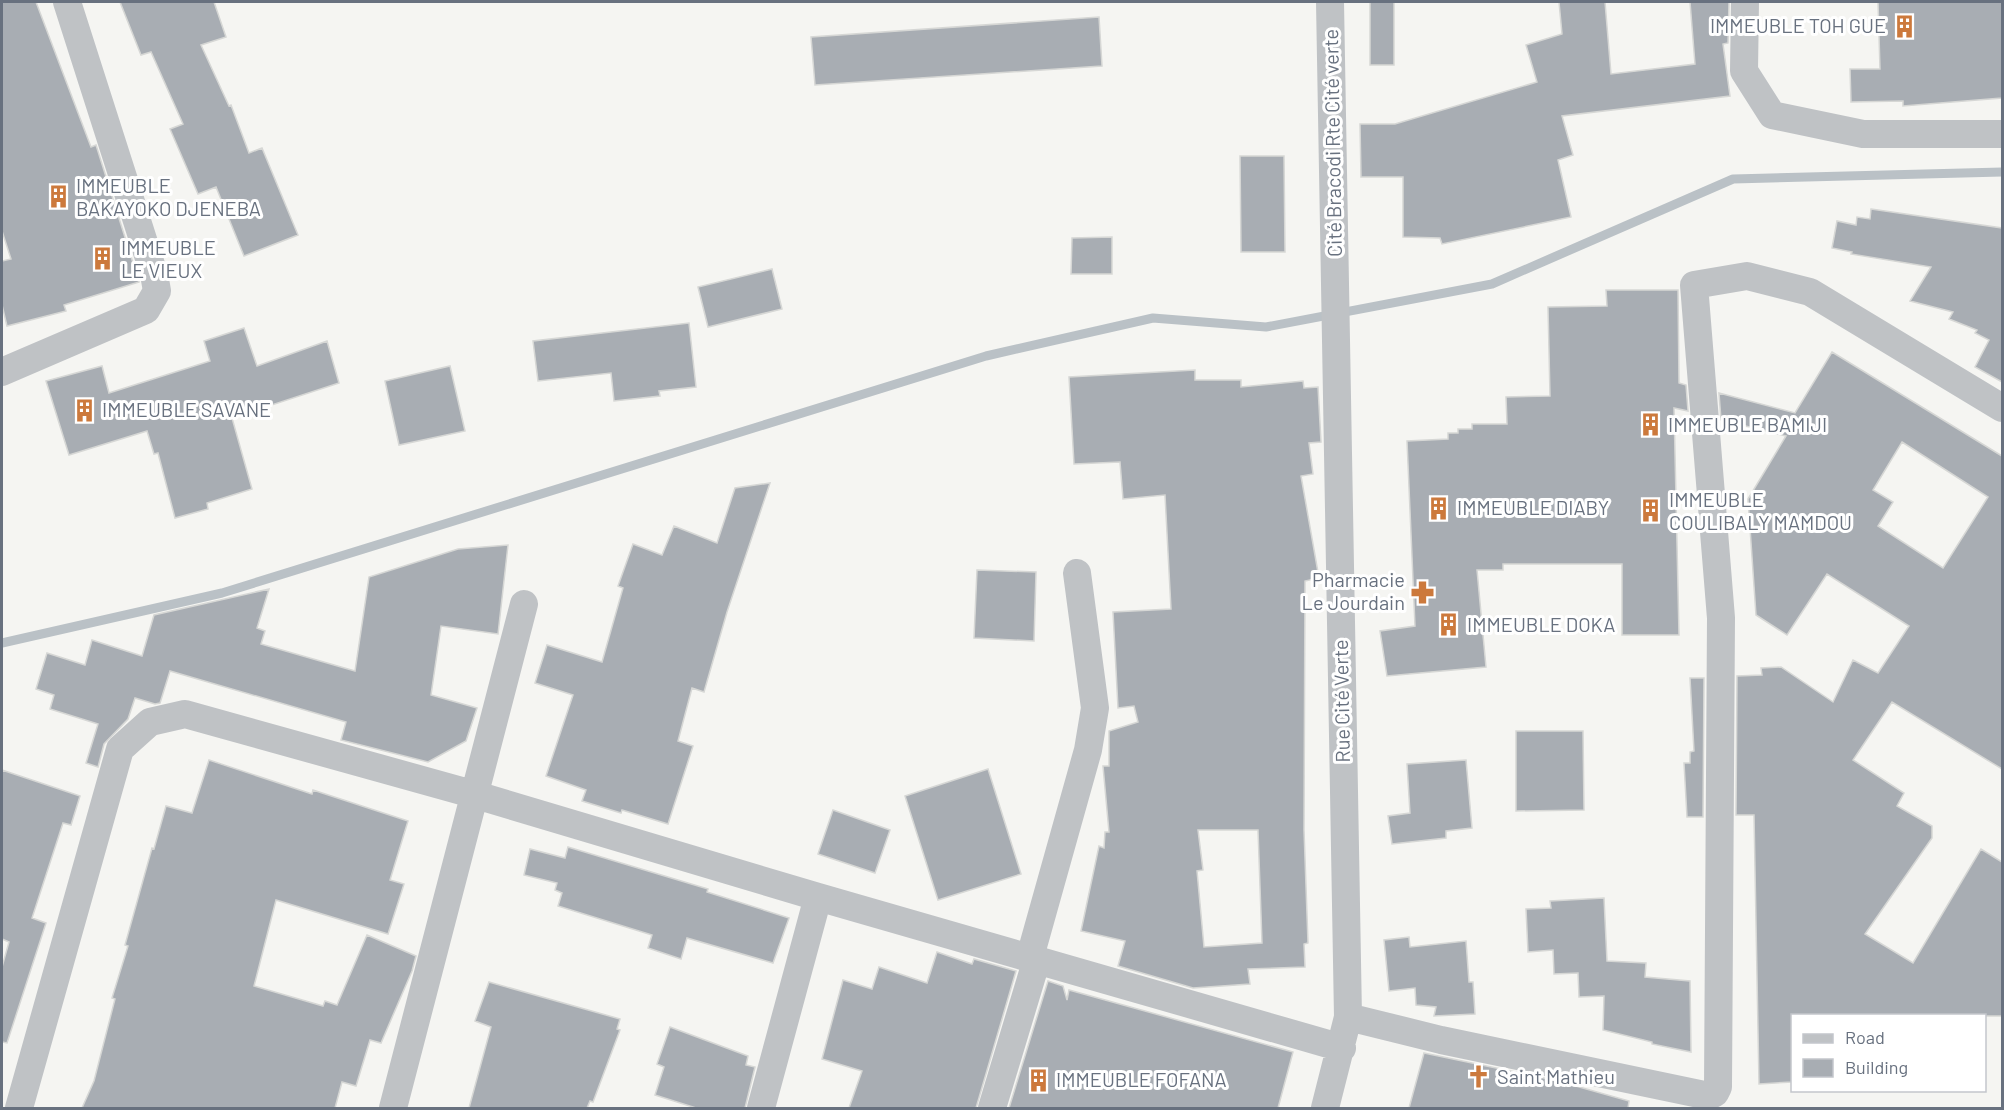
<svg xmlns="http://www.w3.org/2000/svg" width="2004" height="1110" font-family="Barlow,sans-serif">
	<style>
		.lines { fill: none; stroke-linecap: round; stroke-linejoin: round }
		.stream { stroke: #bac1c6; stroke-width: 9 }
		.building { fill: #a8adb3; stroke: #d6d7d5; stroke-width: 1.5; fill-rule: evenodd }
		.street { stroke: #bfc2c5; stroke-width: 28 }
		.labels { text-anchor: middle; stroke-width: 6; stroke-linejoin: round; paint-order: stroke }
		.poi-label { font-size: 20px; fill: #68717f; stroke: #fff; text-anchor: start }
		.street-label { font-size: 20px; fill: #68717f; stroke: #fff }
	</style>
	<rect width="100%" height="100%" fill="#f5f5f2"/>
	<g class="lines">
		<path class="stream" d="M 2,643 L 222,593 L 986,356 L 1153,318 L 1266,327 L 1492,284 L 1733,179 L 2002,172"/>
	</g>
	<path class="building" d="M 2,2 L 36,2 L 91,147 L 96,145 L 139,282 L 64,305 L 66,311 L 7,326 L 2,305 L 2,261 L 11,259 L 2,231 Z
		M 120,2 L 214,2 L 226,37 L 201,45 L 229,106 L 231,105 L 249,153 L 262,148 L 298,235 L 244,256 L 216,187 L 198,194 L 170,129 L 183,124 L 151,52 L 141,55 Z
		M 1370,2 L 1394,2 L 1394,65 L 1370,65 Z
		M 1559,2 L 1605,2 L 1611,74 L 1695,64 L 1690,2 L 1729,2 L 1728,43 L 1723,44 L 1730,96 L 1562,116 L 1573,155 L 1558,160 L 1571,217 L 1442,244 L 1440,238 L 1403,237 L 1403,177 L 1361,177 L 1360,124 L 1395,124 L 1537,82 L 1526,45 L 1562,34 Z
		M 1878,2 L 2002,2 L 2002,98 L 1903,106 L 1903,101 L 1851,102 L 1850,69 L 1880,69 Z
		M 1099,17 L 1102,66 L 815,85 L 811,37 Z
		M 1240,156 L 1284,156 L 1285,252 L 1241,252 Z
		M 1871,209 L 2002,228 L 2002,382 L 1975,367 L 1989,340 L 1975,333 L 1977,330 L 1949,319 L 1953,312 L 1910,301 L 1931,267 L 1851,254 L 1852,252 L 1832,248 L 1837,221 L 1856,225 L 1857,217 L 1870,219 Z
		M 1112,237 L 1112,274 L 1071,274 L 1072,238 Z
		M 772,269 L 782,309 L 708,327 L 698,287 Z
		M 1606,290 L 1678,290 L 1679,383 L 1686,385 L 1688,411 L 1674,408 L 1679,635 L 1622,635 L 1622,564 L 1503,564 L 1503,570 L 1477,570 L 1486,667 L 1387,676 L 1380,631 L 1415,626 L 1407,441 L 1448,439 L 1448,433 L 1458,433 L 1458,429 L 1472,429 L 1472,424 L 1507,424 L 1506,397 L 1550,396 L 1548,307 L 1607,306 Z
		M 689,323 L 696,387 L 659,391 L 660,396 L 614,401 L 611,373 L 538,381 L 533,341 Z
		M 244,328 L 257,366 L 327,341 L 339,383 L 232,418 L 252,489 L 207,503 L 208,509 L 175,518 L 158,453 L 154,454 L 147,431 L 69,455 L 46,381 L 102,366 L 109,393 L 210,361 L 204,341 Z
		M 1832,352 L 2002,456 L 2002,769 L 1892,702 L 1853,760 L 1904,793 L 1897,806 L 1932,826 L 1932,838 L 1865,934 L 1913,963 L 1981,849 L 2002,862 L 2002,1016 L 1792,1016 L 1792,1082 L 1759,1084 L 1754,815 L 1736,815 L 1737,676 L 1762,675 L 1761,668 L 1781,667 L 1833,702 L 1853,660 L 1878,673 L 1909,626 L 1827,574 L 1787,635 L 1756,615 L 1748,499 L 1786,436 L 1721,420 L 1719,393 L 1795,413 ZM 1902,442 L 1988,497 L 1943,568 L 1878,526 L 1893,502 L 1873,490 Z
		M 450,366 L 465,431 L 399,445 L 385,381 Z
		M 1195,370 L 1195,380 L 1241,380 L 1241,387 L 1303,381 L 1304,388 L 1318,387 L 1321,442 L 1309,443 L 1313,474 L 1301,476 L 1319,578 L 1305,581 L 1304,830 L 1308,943 L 1304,944 L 1305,967 L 1248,969 L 1250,984 L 1193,988 L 1118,966 L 1125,941 L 1081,931 L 1099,846 L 1104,848 L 1105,832 L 1109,832 L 1103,766 L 1109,766 L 1109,731 L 1138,722 L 1134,706 L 1118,708 L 1113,612 L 1171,609 L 1165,495 L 1123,499 L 1120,462 L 1074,464 L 1069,377 ZM 1198,830 L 1258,830 L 1262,943 L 1204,947 L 1197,871 L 1203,870 Z
		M 770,483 L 727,612 L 704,692 L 692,688 L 678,741 L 693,746 L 668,824 L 622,810 L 621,813 L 582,801 L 586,790 L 546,776 L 573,695 L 535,683 L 547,645 L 602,662 L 623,588 L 618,586 L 633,544 L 662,555 L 674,526 L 717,543 L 735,488 Z
		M 508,545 L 498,634 L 441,626 L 431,695 L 477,708 L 466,741 L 428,762 L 341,740 L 346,722 L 170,671 L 160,703 L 155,704 L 135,698 L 128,719 L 104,744 L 98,767 L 86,763 L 98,724 L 50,709 L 54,695 L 36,689 L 47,653 L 85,665 L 92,640 L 142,656 L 154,615 L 269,589 L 257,628 L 265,631 L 261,644 L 355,671 L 369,577 L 458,549 Z
		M 977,570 L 1036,572 L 1034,641 L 974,638 Z
		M 1690,678 L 1704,678 L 1703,817 L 1687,817 L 1684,763 L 1690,763 L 1690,752 L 1694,751 Z
		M 1516,731 L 1583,731 L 1584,810 L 1516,811 Z
		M 209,760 L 312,794 L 313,790 L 408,821 L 390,880 L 404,884 L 388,934 L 276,900 L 254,986 L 323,1006 L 325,1001 L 337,1005 L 367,935 L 416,956 L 412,971 L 381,1043 L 370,1040 L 356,1086 L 342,1082 L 335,1108 L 82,1108 L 94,1081 L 115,999 L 112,998 L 128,946 L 125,945 L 152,848 L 154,849 L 166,806 L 192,813 Z
		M 1466,760 L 1472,828 L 1446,831 L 1446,838 L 1392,844 L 1388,816 L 1410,813 L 1407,764 Z
		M 988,769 L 1021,874 L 938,900 L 905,796 Z
		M 2,770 L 80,796 L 71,825 L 63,823 L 32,918 L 46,923 L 7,1043 L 2,1042 L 2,967 L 9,942 L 2,939 Z
		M 833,810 L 890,830 L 875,873 L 818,854 Z
		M 568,847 L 708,889 L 707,892 L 789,918 L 773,963 L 687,938 L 681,959 L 648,948 L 652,935 L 558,906 L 562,893 L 555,890 L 557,883 L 524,875 L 530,849 L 565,858 Z
		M 1604,898 L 1607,961 L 1646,963 L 1645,977 L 1690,981 L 1691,1052 L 1652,1044 L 1652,1042 L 1603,1030 L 1604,996 L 1579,997 L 1578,973 L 1554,974 L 1553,950 L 1528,952 L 1526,909 L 1551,908 L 1550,901 Z
		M 1409,937 L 1410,947 L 1466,941 L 1469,982 L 1473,982 L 1475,1014 L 1434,1016 L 1436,1007 L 1416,1005 L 1415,988 L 1389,991 L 1384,940 Z
		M 937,952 L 972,964 L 974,959 L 1016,971 L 976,1108 L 849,1108 L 862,1071 L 822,1059 L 843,980 L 872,989 L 879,967 L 927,983 Z
		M 1048,981 L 1063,986 L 1067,1000 L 1069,990 L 1293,1052 L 1278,1108 L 1009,1108 Z
		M 489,982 L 620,1019 L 617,1029 L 620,1030 L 593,1102 L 590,1101 L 587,1108 L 469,1108 L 491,1027 L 475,1021 Z
		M 670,1027 L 748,1056 L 746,1065 L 755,1067 L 745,1108 L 696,1108 L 655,1095 L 664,1067 L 657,1064 Z
		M 1424,1053 L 1558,1081 L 1629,1101 L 1628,1108 L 1409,1108 Z"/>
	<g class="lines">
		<path class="street" d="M 1745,2 L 1744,71 L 1772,115 L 1863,134 L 2002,134
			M 2,372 L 146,310 L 157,291 L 154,274 L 67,2
			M 1030,957 L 1088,750 L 1095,708 L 1077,573
			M 1348,1017 L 1441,1040 L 1709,1096 L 1715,1093 L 1718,1087 L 1721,618 L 1694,285 L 1747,276 L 1810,292 L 2002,408
			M 19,1108 L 120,749 L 150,722 L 185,714 L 476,795 L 818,897 L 1342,1048
			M 393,1108 L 524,604
			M 761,1108 L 818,897
			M 992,1108 L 1037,959
			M 1325,1108 L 1348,1017 L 1330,2"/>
	</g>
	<defs>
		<symbol id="building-bare" viewBox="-9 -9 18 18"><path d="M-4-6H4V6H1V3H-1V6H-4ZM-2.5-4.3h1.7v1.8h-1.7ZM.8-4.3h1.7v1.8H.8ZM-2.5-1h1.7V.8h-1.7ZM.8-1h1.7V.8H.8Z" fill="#cc793c" stroke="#fff" stroke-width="2.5" paint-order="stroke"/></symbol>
		<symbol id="pharmacy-bare" viewBox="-9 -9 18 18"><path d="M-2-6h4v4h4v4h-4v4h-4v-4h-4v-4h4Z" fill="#cc793c" stroke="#fff" stroke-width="2.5" paint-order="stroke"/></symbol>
		<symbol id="church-bare" viewBox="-9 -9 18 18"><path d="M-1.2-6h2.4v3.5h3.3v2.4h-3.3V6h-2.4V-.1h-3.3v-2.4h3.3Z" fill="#cc793c" stroke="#fff" stroke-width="2.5" paint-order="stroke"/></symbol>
	</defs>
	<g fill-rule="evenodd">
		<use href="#building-bare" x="1888" y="10" width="33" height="33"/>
		<use href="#building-bare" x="42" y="180" width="33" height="33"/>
		<use href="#building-bare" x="86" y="242" width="33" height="33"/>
		<use href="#building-bare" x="68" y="394" width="33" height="33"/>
		<use href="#building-bare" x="1634" y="408" width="33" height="33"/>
		<use href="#building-bare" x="1422" y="492" width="33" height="33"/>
		<use href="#building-bare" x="1634" y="494" width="33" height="33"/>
		<use href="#pharmacy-bare" x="1406" y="576" width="33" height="33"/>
		<use href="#building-bare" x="1432" y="608" width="33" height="33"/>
		<use href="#church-bare" x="1462" y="1060" width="33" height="33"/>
		<use href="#building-bare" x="1022" y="1064" width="33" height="33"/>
	</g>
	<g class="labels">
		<g class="poi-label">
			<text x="1886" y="33" text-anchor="end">IMMEUBLE TOH GUE</text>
			<text x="76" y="193">IMMEUBLE<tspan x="76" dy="23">BAKAYOKO DJENEBA</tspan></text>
			<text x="121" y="255">IMMEUBLE<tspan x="121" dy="23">LE VIEUX</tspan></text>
			<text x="102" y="417">IMMEUBLE SAVANE</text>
			<text x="1668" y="432">IMMEUBLE BAMIJI</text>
			<text x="1669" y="507">IMMEUBLE<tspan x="1669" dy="23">COULIBALY MAMDOU</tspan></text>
			<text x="1457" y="515">IMMEUBLE DIABY</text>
			<text x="1405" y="587" text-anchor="end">Pharmacie<tspan x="1405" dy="23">Le Jourdain</tspan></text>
			<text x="1467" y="632">IMMEUBLE DOKA</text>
			<text x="1497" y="1084">Saint Mathieu</text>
			<text x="1056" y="1087">IMMEUBLE FOFANA</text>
		</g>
		<g class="street-label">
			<text transform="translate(1333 143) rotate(-91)" y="7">Cité Bracodi Rte Cité verte</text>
			<text transform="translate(1342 701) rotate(-91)" y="7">Rue Cité Verte</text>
		</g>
	</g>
	<rect width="2004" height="1110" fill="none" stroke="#68717f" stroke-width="6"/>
	<rect x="1791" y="1014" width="195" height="78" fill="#ffffff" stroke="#c3c6cc" stroke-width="1.5"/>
	<rect x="1803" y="1034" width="30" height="9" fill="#bfc2c5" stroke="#c3c6cc" stroke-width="1.5"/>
	<text x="1845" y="1044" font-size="18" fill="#68717f">Road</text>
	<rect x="1803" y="1059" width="30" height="18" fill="#a8adb3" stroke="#c3c6cc" stroke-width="1.5"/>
	<text x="1845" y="1074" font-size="18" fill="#68717f">Building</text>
</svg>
